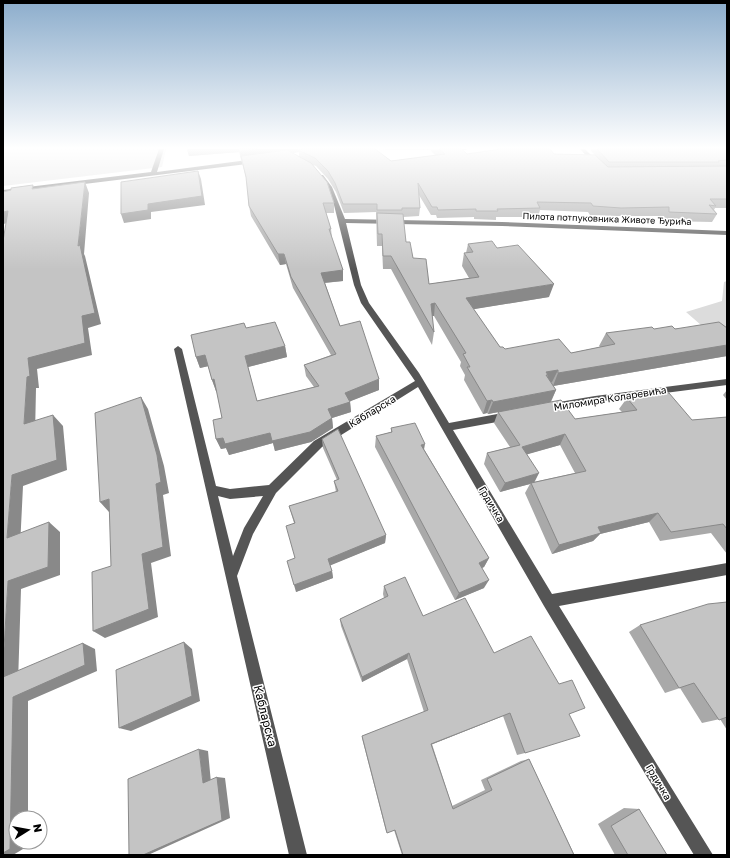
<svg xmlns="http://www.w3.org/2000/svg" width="730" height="858" font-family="'Golos Text',sans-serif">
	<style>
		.green { fill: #dcdcdc }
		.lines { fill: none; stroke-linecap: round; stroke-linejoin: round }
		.minor { fill: #555; fill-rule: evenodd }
		.wall { fill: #a9a9a9; fill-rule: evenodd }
		.shaded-wall { fill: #898989 }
		.building { fill: #c4c4c4; stroke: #898989 }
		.labels { text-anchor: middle; stroke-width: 3; stroke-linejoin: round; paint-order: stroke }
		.far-street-label { font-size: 9px; fill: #000; stroke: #fff }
		.street-label { font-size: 10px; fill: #000; stroke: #fff }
		.near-street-label { font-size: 12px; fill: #000; stroke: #fff }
	</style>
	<rect width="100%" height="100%" fill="#fff"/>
	<path class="green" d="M 3,149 L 166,149 L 162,167 L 3,186 Z
		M 727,281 L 727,339 L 709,332 L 686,312 L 722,301 L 724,282 Z"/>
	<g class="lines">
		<path class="minor" d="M 159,149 L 164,149 L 157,172 L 255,159 L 258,161 L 255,163 L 3,194 L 3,190 L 151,172 Z
			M 361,149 L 467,149 L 465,150 Z
			M 580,149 L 585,149 L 600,164 L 600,166 L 596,166 Z
			M 319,175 L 323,175 L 332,187 L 345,219 L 502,222 L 727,231 L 727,235 L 502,226 L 346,223 L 361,285 L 369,303 L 419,373 L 449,423 L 508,412 L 511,413 L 513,416 L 511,419 L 508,420 L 453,430 L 552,594 L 727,563 L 727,575 L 559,606 L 713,855 L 694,855 L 544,606 L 418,387 L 322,447 L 276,493 L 253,534 L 237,576 L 307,855 L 289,855 L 174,349 L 178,346 L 182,349 L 216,486 L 230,489 L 269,485 L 314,441 L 415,381 L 361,303 L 354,285 L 333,201 L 327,187 L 318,176 ZM 218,496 L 230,499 L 263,496 L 244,528 L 233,556 Z
			M 727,379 L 727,385 L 595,402 L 553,411 L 548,407 L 553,403 L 595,396 Z"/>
	</g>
	<path class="wall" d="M 187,149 L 375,149 L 391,161 L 435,155 L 431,151 L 431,149 L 462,149 L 467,154 L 595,155 L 591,151 L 591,149 L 727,149 L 727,208 L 715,208 L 714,210 L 717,214 L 712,222 L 665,221 L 664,216 L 618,216 L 590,215 L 588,212 L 540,210 L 538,217 L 496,217 L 496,220 L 474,219 L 474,217 L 437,218 L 436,215 L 431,215 L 419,195 L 420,208 L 419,216 L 403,217 L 406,242 L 413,258 L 429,284 L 469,278 L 462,266 L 464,253 L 466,253 L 468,244 L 497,248 L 549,297 L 473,309 L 500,347 L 505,349 L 571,353 L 600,347 L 599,346 L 606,333 L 654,329 L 727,328 L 727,356 L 553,386 L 556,390 L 551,402 L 575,419 L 622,412 L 619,409 L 627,398 L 692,420 L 727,417 L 727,554 L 711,533 L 660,541 L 649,522 L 600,534 L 593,541 L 552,554 L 525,493 L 530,484 L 500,492 L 484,464 L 487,453 L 510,447 L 494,423 L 498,412 L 488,414 L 487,413 L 483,414 L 464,380 L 465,375 L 460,366 L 461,362 L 434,316 L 432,316 L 434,332 L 432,345 L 391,269 L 383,269 L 382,246 L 377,246 L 376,212 L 344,213 L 336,192 L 328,179 L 316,166 L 313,165 L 334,203 L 334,213 L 326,213 L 331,229 L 332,238 L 343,281 L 325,283 L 340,326 L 379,390 L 350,401 L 351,412 L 332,418 L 333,428 L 311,442 L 275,451 L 273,443 L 229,455 L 226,448 L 221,449 L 216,439 L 222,418 L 217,390 L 216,391 L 212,380 L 208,366 L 200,368 L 196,357 L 246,328 L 285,346 L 287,357 L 248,367 L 257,401 L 314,387 L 306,376 L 304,365 L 331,355 L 293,288 L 286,264 L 280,265 L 251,216 L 249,206 L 247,181 L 239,152 L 189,156 ZM 299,152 L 299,157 L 291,153 ZM 560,445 L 575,473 L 534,482 L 527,454 Z
		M 727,390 L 727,400 L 723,395 Z
		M 391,428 L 424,449 L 489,558 L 484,567 L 482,568 L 484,588 L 455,600 L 375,447 L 376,436 L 391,432 Z
		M 322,439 L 386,535 L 385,543 L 330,565 L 332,571 L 333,578 L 296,592 L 294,523 L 289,506 L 336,492 L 334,481 L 337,480 L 323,448 Z
		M 384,586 L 423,616 L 494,653 L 569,714 L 525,753 L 517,755 L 503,716 L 432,744 L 452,806 L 485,790 L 481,780 L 521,761 L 529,759 L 574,854 L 577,855 L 402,855 L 394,830 L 387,833 L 386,831 L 362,738 L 362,736 L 424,712 L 407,659 L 362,682 L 341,626 L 340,619 L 384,598 L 383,594 Z
		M 727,602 L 727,730 L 720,719 L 702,723 L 680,688 L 665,693 L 629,632 L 640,625 Z
		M 624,808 L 639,809 L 667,855 L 615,855 L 598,824 Z"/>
	<path class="shaded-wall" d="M 187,149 L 239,149 L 239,152 L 189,156 Z
		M 257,149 L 320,149 L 298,150 L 299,152 L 241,159 L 240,151 Z
		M 198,171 L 201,179 L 205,205 L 151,212 L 151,219 L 124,223 L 121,214 L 148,204 Z
		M 85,182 L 89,193 L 84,254 L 85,256 L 101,324 L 88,328 L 92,355 L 37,369 L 39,388 L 36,388 L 35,435 L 24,424 L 28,358 L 82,316 L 78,246 Z
		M 8,211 L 14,222 L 3,224 L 3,212 Z
		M 278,254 L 284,254 L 286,264 L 280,265 Z
		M 343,270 L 343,281 L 322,283 L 321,273 Z
		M 554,284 L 549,297 L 463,311 L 466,298 Z
		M 435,303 L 434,316 L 429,316 L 431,304 Z
		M 727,345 L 727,356 L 553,386 L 558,373 Z
		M 285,346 L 287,357 L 248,367 L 245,356 Z
		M 205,355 L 209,366 L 200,368 L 196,357 Z
		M 558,370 L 552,382 L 545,384 L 548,375 L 546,372 Z
		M 214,379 L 218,390 L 216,391 L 212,380 Z
		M 379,379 L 379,390 L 346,403 L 350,402 L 351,412 L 332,418 L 333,428 L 311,442 L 275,451 L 273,443 L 229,455 L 226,448 L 221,449 L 216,439 L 328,409 L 345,393 Z
		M 556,390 L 550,403 L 488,414 L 493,402 Z
		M 141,397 L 148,409 L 164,466 L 169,493 L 163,495 L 171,556 L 151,563 L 158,617 L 105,638 L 93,631 L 142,554 Z
		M 492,400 L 487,413 L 483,414 L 487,401 Z
		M 53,415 L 63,426 L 67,470 L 23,486 L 20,547 L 7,538 L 12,475 Z
		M 565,434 L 560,445 L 518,457 L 522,447 Z
		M 425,444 L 423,455 L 421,445 Z
		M 539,473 L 534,483 L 531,483 L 530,484 L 500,492 L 505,483 Z
		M 109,499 L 119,509 L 109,512 L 100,502 Z
		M 658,513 L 649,522 L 600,534 L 593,541 L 552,554 L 559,545 L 598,527 Z
		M 49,522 L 60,532 L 60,575 L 21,589 L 18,683 L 3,678 L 3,665 L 8,581 Z
		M 386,535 L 385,543 L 329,566 L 328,559 Z
		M 489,558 L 484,567 L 475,571 L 479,563 Z
		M 332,571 L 333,578 L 296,592 L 294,585 Z
		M 489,580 L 484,588 L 455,600 L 459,593 Z
		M 184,642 L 192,649 L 200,701 L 131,731 L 119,728 Z
		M 83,643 L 95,649 L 97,671 L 28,701 L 28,818 L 16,818 L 16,842 L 28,842 L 28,846 L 13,855 L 3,855 L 13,697 Z
		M 409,653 L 407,659 L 362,682 L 362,677 Z
		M 510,713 L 503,716 L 428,746 L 431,744 Z
		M 199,749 L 208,751 L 211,783 L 203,783 Z
		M 217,777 L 225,778 L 230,818 L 148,855 L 143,855 Z"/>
	<path class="building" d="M 239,149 L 257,149 L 240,151 Z
		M 304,149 L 375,149 L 391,161 L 445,154 L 439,149 L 462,149 L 467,154 L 501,149 L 550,149 L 554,154 L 595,155 L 608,167 L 727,166 L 727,199 L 710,199 L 716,206 L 709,205 L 717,214 L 669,212 L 669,207 L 621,208 L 593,206 L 591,203 L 537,202 L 540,208 L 497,209 L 498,211 L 476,211 L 476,209 L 438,210 L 437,207 L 432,207 L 418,183 L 420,208 L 402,208 L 402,210 L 377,210 L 377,204 L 343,204 L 335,183 L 328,171 L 315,158 L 298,150 Z
		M 597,149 L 727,149 L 727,160 L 718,161 L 719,162 L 609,162 Z
		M 287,150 L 311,163 L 327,182 L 334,203 L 323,203 L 331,229 L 329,229 L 343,270 L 321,273 L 340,326 L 360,321 L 379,379 L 345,393 L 350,402 L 328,409 L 332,418 L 310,432 L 272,441 L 270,433 L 225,444 L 223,438 L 216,439 L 213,420 L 222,418 L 214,379 L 212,380 L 205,355 L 196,357 L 191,335 L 244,323 L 246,328 L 275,322 L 285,346 L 245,356 L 257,401 L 319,386 L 304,365 L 336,354 L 291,277 L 284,254 L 278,254 L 249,206 L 246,177 L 241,156 Z
		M 198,171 L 202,196 L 148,204 L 148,210 L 121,214 L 121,182 Z
		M 85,182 L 78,246 L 80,245 L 95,313 L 82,316 L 85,343 L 28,358 L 30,376 L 27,377 L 24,424 L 53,415 L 57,460 L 12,475 L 7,538 L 49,522 L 48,567 L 8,581 L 3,665 L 3,241 L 8,211 L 3,212 L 3,192 L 11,190 L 11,188 L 33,185 L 32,189 Z
		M 377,213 L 403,214 L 406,242 L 410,242 L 413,258 L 426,259 L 429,284 L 479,277 L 464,253 L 473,252 L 468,244 L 492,241 L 497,248 L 518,245 L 554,284 L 466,298 L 500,347 L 503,347 L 505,349 L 559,339 L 571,353 L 615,344 L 606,333 L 652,327 L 654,329 L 672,326 L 675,329 L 719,322 L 727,328 L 727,345 L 558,373 L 558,370 L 546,372 L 548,375 L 546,375 L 556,390 L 493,402 L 492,400 L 487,401 L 467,367 L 470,367 L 463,354 L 466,353 L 435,303 L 431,304 L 434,332 L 391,256 L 383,256 L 382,234 L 378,234 Z
		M 669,393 L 692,420 L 727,417 L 727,529 L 723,524 L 671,532 L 658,513 L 598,527 L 601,533 L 559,545 L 531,483 L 586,471 L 565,434 L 522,447 L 539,473 L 505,483 L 487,453 L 520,445 L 498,412 L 561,400 L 575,419 L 637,410 L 627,398 Z
		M 141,397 L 157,455 L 161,482 L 156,484 L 163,547 L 142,554 L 149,609 L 93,631 L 92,572 L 111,566 L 109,499 L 100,502 L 95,413 Z
		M 415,423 L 425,444 L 421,445 L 489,558 L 479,563 L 489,580 L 459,593 L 376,436 L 392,432 L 391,428 Z
		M 338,429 L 386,535 L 328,559 L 332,571 L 294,585 L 287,561 L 295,558 L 286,526 L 295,523 L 289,506 L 338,491 L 334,481 L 339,479 L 322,439 Z
		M 405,577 L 423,616 L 465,598 L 494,653 L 531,636 L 559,684 L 572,680 L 585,708 L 569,714 L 580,736 L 525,753 L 510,713 L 431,744 L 453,809 L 492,790 L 487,779 L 529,759 L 574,855 L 403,855 L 395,830 L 387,833 L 362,736 L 428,710 L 409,653 L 362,677 L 340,619 L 388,596 L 384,586 Z
		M 727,602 L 727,717 L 719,720 L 694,683 L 679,688 L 640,625 L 708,604 Z
		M 184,642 L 192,696 L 119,728 L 116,670 Z
		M 83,643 L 85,665 L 13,697 L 10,849 L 3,853 L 3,677 Z
		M 199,749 L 203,783 L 217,777 L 222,820 L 143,855 L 129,855 L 128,779 Z
		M 639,809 L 667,855 L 628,855 L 611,826 Z"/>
	<linearGradient id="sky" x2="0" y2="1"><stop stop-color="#8cadcc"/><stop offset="0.55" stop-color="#fff"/><stop offset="1" stop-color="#fff" stop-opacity="0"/></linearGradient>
	<rect width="730" height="269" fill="url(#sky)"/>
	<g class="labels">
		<g class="far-street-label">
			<text transform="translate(607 219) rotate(2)" y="3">Пилота потпуковника Животе Ђурића</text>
		</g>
		<g class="street-label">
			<text transform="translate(610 398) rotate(-9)" y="4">Миломира Коларевића</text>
			<text transform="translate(372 411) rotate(-31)" y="4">Кабларска</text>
			<text transform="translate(492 504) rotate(59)" y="4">Грдичка</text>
			<text transform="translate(659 782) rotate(59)" y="4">Грдичка</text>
		</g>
		<g class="near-street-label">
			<text transform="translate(265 716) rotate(76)" y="4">Кабларска</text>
		</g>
	</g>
	<rect width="730" height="858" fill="none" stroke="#000000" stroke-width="8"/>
	<g transform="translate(28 830) rotate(79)"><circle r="19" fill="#ffffff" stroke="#999999"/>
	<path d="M0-3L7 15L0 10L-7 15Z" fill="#000000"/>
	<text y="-6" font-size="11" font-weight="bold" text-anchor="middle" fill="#000000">N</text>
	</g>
</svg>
